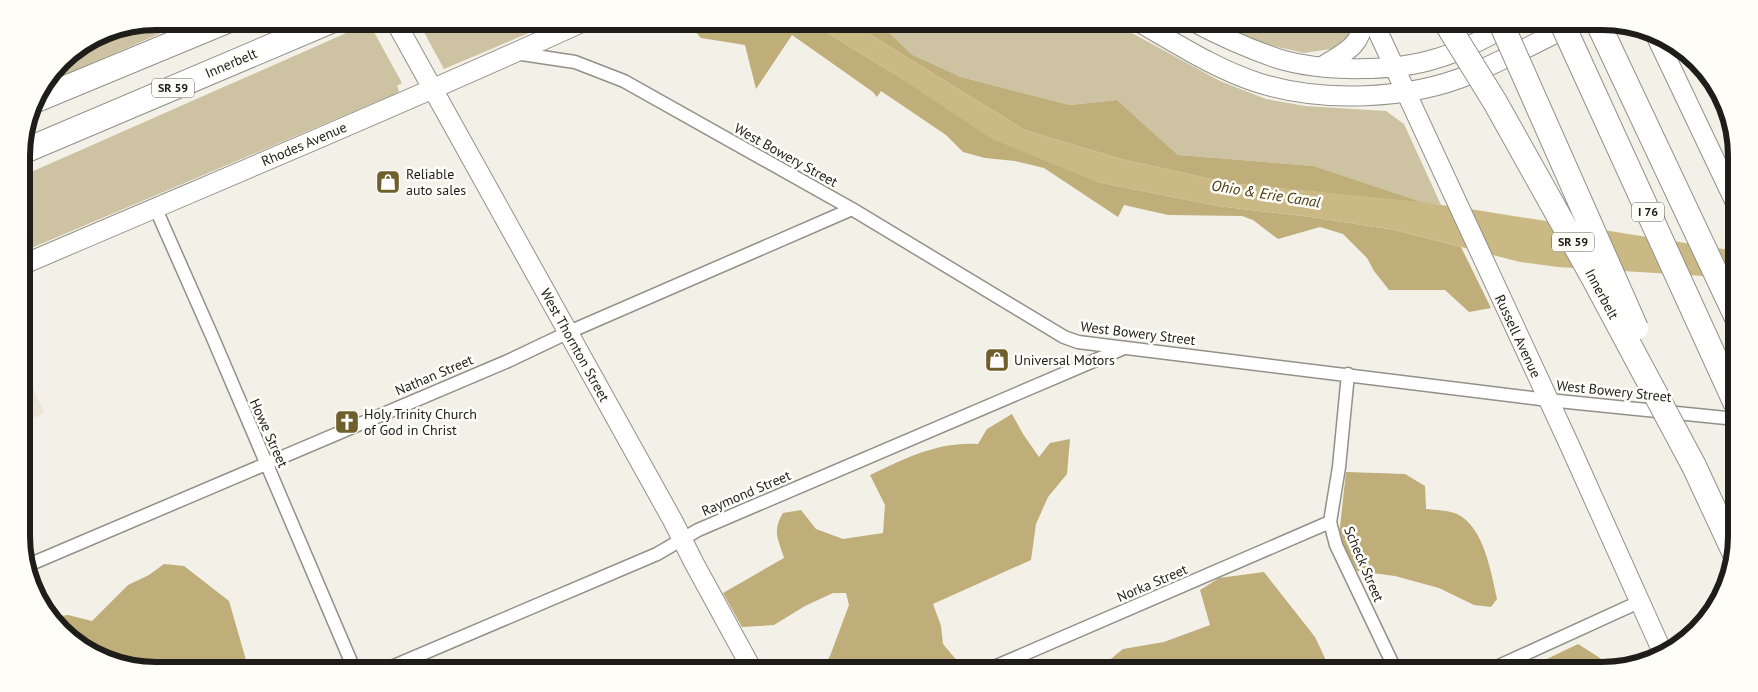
<svg xmlns="http://www.w3.org/2000/svg" width="1758" height="692" font-family="'PT Sans',sans-serif">
	<style>
		.built { fill: #e9e4d5 }
		.green { fill: #cdc2a1 }
		.forest { fill: #bfae7a }
		.water { fill: #cab984 }
		.lines { fill: none; stroke-linecap: round; stroke-linejoin: round }
		.minor-casing { stroke: #929088; stroke-width: 15 }
		.secondary-casing { stroke: #929088; stroke-width: 21 }
		.motorway-casing { stroke: #929088; stroke-width: 26 }
		.minor { stroke: #fff; stroke-width: 12 }
		.secondary { stroke: #fff; stroke-width: 19 }
		.motorway { stroke: #fff; stroke-width: 24 }
		.motorway-bridge-casing { stroke: #929088; stroke-width: 26; stroke-linecap: butt }
		.motorway-bridge { stroke: #fff; stroke-width: 24 }
		.labels { text-anchor: middle; stroke-width: 5; stroke-linejoin: round; paint-order: stroke }
		.shield { fill: #fffdf8; stroke: #62605d; stroke-width: 1 }
		.shield-label { font-size: 12px; font-weight: bold; fill: #1e1d1a }
		.street-label { font-size: 14px; fill: #1e1d1a; stroke: #fffdf8 }
		.poi-label { font-size: 14px; fill: #1e1d1a; stroke: #fffdf8; text-anchor: start }
		.water-label { font-size: 15px; font-style: italic; fill: #46390f; stroke: #fffdf8 }
		.rim { fill: none; stroke: #1e1d1a; stroke-width: 6 }
	</style>
	<rect width="100%" height="100%" fill="#f2f0e7"/>
	<path class="built" d="M 23,366 L 44,413 L 23,422 Z"/>
	<path class="green" d="M 156,21 L 189,21 L 46,83 L 67,55 L 105,31 Z
		M 418,21 L 557,21 L 444,69 Z
		M 876,21 L 1110,21 L 1220,81 L 1266,99 L 1305,106 L 1386,111 L 1404,124 L 1441,205 L 1425,203 L 1314,166 L 1178,155 L 1117,100 L 1070,105 L 961,77 L 911,54 L 884,27 Z
		M 1208,21 L 1356,21 L 1355,33 L 1337,48 L 1304,53 L 1255,42 Z
		M 1460,21 L 1475,21 L 1477,26 L 1467,31 Z
		M 369,23 L 402,83 L 397,86 L 399,91 L 397,93 L 22,252 L 22,176 Z
		M 1694,63 L 1709,74 L 1736,138 L 1736,150 Z"/>
	<path class="forest" d="M 686,21 L 808,21 L 891,72 L 1097,182 L 1218,206 L 1311,217 L 1395,230 L 1461,247 L 1491,308 L 1469,312 L 1445,290 L 1389,290 L 1374,271 L 1367,258 L 1343,234 L 1320,227 L 1278,239 L 1253,220 L 1242,216 L 1168,215 L 1124,205 L 1118,217 L 1044,168 L 1015,161 L 985,158 L 963,152 L 946,135 L 881,91 L 877,97 L 873,92 L 792,35 L 756,89 L 745,45 L 701,38 Z
		M 848,21 L 876,21 L 884,27 L 911,54 L 961,77 L 1070,105 L 1117,100 L 1178,155 L 1314,166 L 1425,203 L 1229,183 L 1121,159 L 1025,130 Z
		M 1012,414 L 1023,434 L 1039,457 L 1050,443 L 1070,439 L 1067,474 L 1048,497 L 1036,524 L 1031,560 L 933,604 L 941,626 L 943,644 L 959,663 C 930,676 920,671 892,660 L 864,671 L 820,671 L 830,656 L 849,605 L 846,593 L 833,593 L 805,606 L 774,625 L 742,627 L 723,593 L 784,558 C 778,538 772,532 783,513 L 801,510 L 816,529 L 843,539 L 883,533 L 885,505 L 870,475 C 907,458 936,442 978,444 L 987,429 Z
		M 1346,472 L 1405,474 L 1425,486 L 1426,509 C 1435,510 1448,510 1457,514 C 1484,527 1491,572 1497,599 L 1491,607 L 1474,605 L 1439,588 L 1395,576 L 1357,571 L 1339,536 Z
		M 164,564 L 184,566 L 229,601 L 246,660 L 225,671 L 156,671 L 113,663 L 55,624 L 51,617 L 68,615 L 92,621 L 128,585 L 149,575 Z
		M 1264,572 L 1315,637 L 1331,671 L 1096,671 L 1123,649 L 1164,642 L 1210,625 L 1200,590 L 1219,578 Z
		M 1578,644 L 1611,665 L 1611,670 L 1524,670 Z"/>
	<path class="water" d="M 808,21 L 848,21 L 1025,130 L 1121,159 L 1229,183 L 1421,202 L 1476,210 L 1736,251 L 1736,278 L 1558,267 L 1520,262 L 1395,230 L 1311,217 L 1218,206 L 1097,182 L 992,139 L 891,72 Z"/>
	<g class="lines">
		<defs>
			<path id="minor" d="M 515,53 L 575,62 L 624,81 L 852,209 L 1064,337 L 1078,342 L 1548,400 L 1736,419
				M 155,207 L 212,336 L 355,671
				M 1348,374 L 1339,467 L 1330,522 L 1336,545 L 1396,671
				M 26,566 L 508,361 L 569,332 L 852,209
				M 1490,670 L 1639,602
				M 382,671 L 657,554 L 698,530 L 1124,348
				M 985,671 L 1330,522"/>
			<path id="secondary" d="M 395,21 L 673,521 L 694,563 L 753,671
				M 1137,21 C 1176,43 1215,69 1259,83 C 1322,103 1409,100 1471,74 C 1508,58 1544,39 1580,21
				M 1192,21 C 1220,36 1249,49 1279,59 C 1322,72 1396,72 1438,58 C 1465,50 1492,34 1517,21
				M 1373,21 L 1569,444 L 1662,651
				M 1656,36 L 1736,204
				M 1323,66 C 1343,53 1361,47 1363,21
				M 22,265 C 210,184 399,106 585,21"/>
			<path id="motorway" d="M 1597,21 L 1736,316
				M 34,101 L 227,21
				M 22,152 L 331,21
				M 1694,466 L 1734,552"/>
		</defs>
		<use href="#minor" class="minor-casing"/>
		<use href="#secondary" class="secondary-casing"/>
		<use href="#motorway" class="motorway-casing"/>
		<use href="#minor" class="minor"/>
		<use href="#secondary" class="secondary"/>
		<use href="#motorway" class="motorway"/>
		<defs>
			<path id="motorway-bridge" d="M 1445,21 L 1495,102 L 1594,279 L 1694,466
				M 1500,21 L 1636,328
				M 1561,21 L 1736,404"/>
		</defs>
		<use href="#motorway-bridge" class="motorway-bridge-casing"/>
		<use href="#motorway-bridge" class="motorway-bridge"/>
	</g>
	<defs>
		<symbol id="shop-square" viewBox="-11 -11 22 22"><rect x="-9" y="-9" width="18" height="18" rx="4" fill="#6e5f2c" stroke="#fffdf8"/><path d="M-5-2.5h2.3a2.7 3.5 0 0 1 5.4 0H5L5.5 6h-11ZM-1.5-2.5h3a1.5 2.3 0 0 0-3 0Z" fill="#fff"/></symbol>
		<symbol id="church-square" viewBox="-11 -11 22 22"><rect x="-9" y="-9" width="18" height="18" rx="4" fill="#6e5f2c" stroke="#fffdf8"/><path d="M-1.2-6h2.4v3.5h3.3v2.4h-3.3V6h-2.4V-.1h-3.3v-2.4h3.3Z" fill="#fff"/></symbol>
	</defs>
	<g fill-rule="evenodd">
		<use href="#shop-square" x="374" y="168" width="28" height="28"/>
		<use href="#shop-square" x="983" y="346" width="28" height="28"/>
		<use href="#church-square" x="333" y="408" width="28" height="28"/>
	</g>
	<g class="labels">
		<g class="shield">
			<rect x="152" y="78.5" width="42" height="19" rx="4"/>
			<rect x="1632" y="202.5" width="32" height="19" rx="4"/>
			<rect x="1552" y="232.5" width="42" height="19" rx="4"/>
		</g>
		<g class="shield-label">
			<text x="173" y="92">SR 59</text>
			<text x="1648" y="216">I 76</text>
			<text x="1573" y="246">SR 59</text>
		</g>
		<g class="street-label">
			<text transform="translate(231 63) rotate(-23)" y="5">Innerbelt</text>
			<text transform="translate(304 144) rotate(-23)" y="5">Rhodes Avenue</text>
			<text transform="translate(786 155) rotate(29)" y="5">West Bowery Street</text>
			<text transform="translate(1602 294) rotate(62)" y="5">Innerbelt</text>
			<text transform="translate(1138 333) rotate(7)" y="5">West Bowery Street</text>
			<text transform="translate(1518 336) rotate(65)" y="5">Russell Avenue</text>
			<text transform="translate(575 345) rotate(61)" y="5">West Thornton Street</text>
			<text transform="translate(434 375) rotate(-23)" y="5">Nathan Street</text>
			<text transform="translate(1614 391) rotate(6)" y="5">West Bowery Street</text>
			<text transform="translate(269 433) rotate(66)" y="5">Howe Street</text>
			<text transform="translate(746 493) rotate(-23)" y="5">Raymond Street</text>
			<text transform="translate(1364 564) rotate(67)" y="5">Scheck Street</text>
			<text transform="translate(1152 583) rotate(-23)" y="5">Norka Street</text>
		</g>
		<g class="poi-label">
			<text x="406" y="179">Reliable<tspan x="406" dy="16">auto sales</tspan></text>
			<text x="1014" y="365">Universal Motors</text>
			<text x="364" y="419">Holy Trinity Church<tspan x="364" dy="16">of God in Christ</tspan></text>
		</g>
		<g class="water-label">
			<text transform="translate(1266 194) rotate(9)" y="5">Ohio &amp; Erie Canal</text>
		</g>
	</g>
	<path d="M0 0H1758V692H0ZM156 30H1602A126 126 0 0 1 1728 156V536A126 126 0 0 1 1602 662H156A126 126 0 0 1 30 536V156A126 126 0 0 1 156 30Z" fill="#fffdf8" fill-rule="evenodd"/>
	<path class="rim" d="M156 30H1602A126 126 0 0 1 1728 156V536A126 126 0 0 1 1602 662H156A126 126 0 0 1 30 536V156A126 126 0 0 1 156 30Z"/>
</svg>
